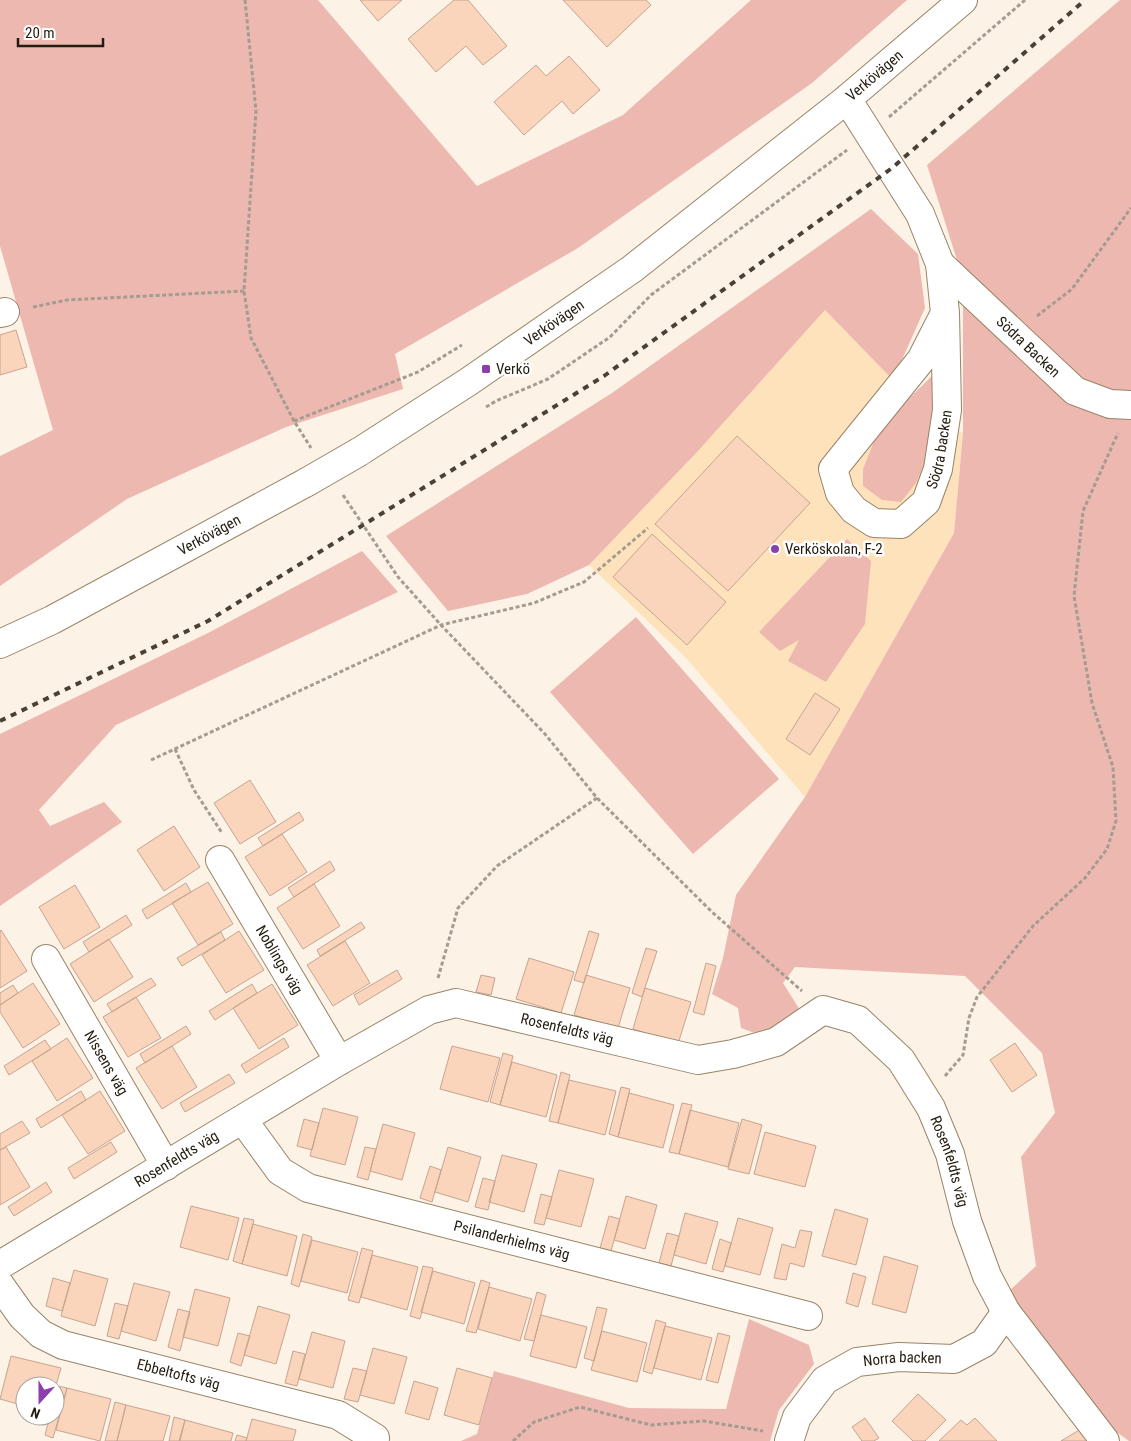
<svg xmlns="http://www.w3.org/2000/svg" width="1131" height="1441" font-family="'Roboto Condensed',sans-serif">
	<style>
		.built { fill: #fee2bb }
		.green { fill: #ecb8b0 }
		.building { fill: #fbd4bc; stroke: #c6a490 }
		.lines { fill: none; stroke-linecap: round; stroke-linejoin: round }
		.street-casing { stroke: #998466; stroke-width: 30 }
		.secondary-casing { stroke: #998466; stroke-width: 30 }
		.path { stroke: #a59c90; stroke-width: 3; stroke-dasharray: 4 2.5; stroke-linecap: butt }
		.street { stroke: #fff; stroke-width: 28 }
		.secondary { stroke: #fff; stroke-width: 28 }
		.rail { stroke: #4a4135; stroke-width: 4; stroke-dasharray: 6 6; stroke-linecap: butt }
		.secondary-bridge-casing { stroke: #998466; stroke-width: 30; stroke-linecap: butt }
		.secondary-bridge { stroke: #fff; stroke-width: 28 }
		.poi-dot { fill: #8d3dac; stroke: #fff; stroke-width: 2 }
		.labels { text-anchor: middle; stroke-width: 5; stroke-linejoin: round; paint-order: stroke }
		.street-label { font-size: 15px; fill: #241c10; stroke: #fff }
		.poi-label { font-size: 15px; fill: #241c10; stroke: #fff; text-anchor: start }
	</style>
	<rect width="100%" height="100%" fill="#fcf2e6"/>
	<path class="built" d="M 825,310 L 893,380 L 963,433 L 954,533 L 805,797 L 686,658 L 589,565 L 698,451 Z"/>
	<path class="green" d="M 0,0 L 318,0 L 477,186 L 623,115 L 751,0 L 907,0 L 812,83 L 578,248 L 395,354 L 403,389 L 286,427 L 127,499 L 0,586 L 0,456 L 53,430 L 0,246 Z
		M 1120,0 L 1131,0 L 1131,1441 L 1129,1441 L 1111,1428 L 1008,1292 L 1036,1266 L 1021,1157 L 1055,1113 L 1042,1053 L 965,976 L 795,967 L 783,983 L 800,1010 L 788,1022 L 760,1035 L 741,1028 L 738,1008 L 712,994 L 723,958 L 736,895 L 805,797 L 954,533 L 963,433 L 963,279 L 927,165 Z
		M 871,209 L 918,254 L 925,308 L 893,380 L 825,310 L 698,451 L 589,565 L 527,594 L 448,611 L 386,536 L 612,393 Z
		M 933,375 L 937,405 L 929,454 L 916,483 L 901,502 L 882,500 L 863,486 L 863,469 L 876,436 L 898,409 Z
		M 847,539 L 871,561 L 865,624 L 826,682 L 788,661 L 799,640 L 780,651 L 759,632 Z
		M 362,551 L 398,592 L 116,725 L 39,810 L 50,826 L 104,802 L 122,822 L 0,906 L 0,734 L 210,632 Z
		M 636,617 L 779,779 L 693,854 L 550,692 Z
		M 749,1319 L 809,1345 L 814,1364 L 779,1410 L 770,1441 L 461,1441 L 477,1434 L 494,1371 L 629,1408 L 726,1409 Z"/>
	<path class="building" d="M 360,0 L 402,0 L 378,21 Z
		M 454,0 L 468,0 L 507,46 L 483,65 L 466,46 L 436,72 L 408,39 Z
		M 563,0 L 646,0 L 651,5 L 607,47 Z
		M 569,56 L 600,90 L 573,114 L 562,101 L 524,135 L 494,102 L 536,65 L 546,76 Z
		M 16,330 L 27,367 L 0,375 L 0,335 Z
		M 737,436 L 810,503 L 728,591 L 655,524 Z
		M 652,534 L 726,602 L 687,645 L 613,577 Z
		M 815,693 L 840,709 L 810,755 L 786,739 Z
		M 250,780 L 276,822 L 240,844 L 214,803 Z
		M 299,812 L 304,820 L 263,846 L 258,838 Z
		M 174,826 L 200,867 L 164,891 L 137,850 Z
		M 282,834 L 307,872 L 270,896 L 245,857 Z
		M 330,861 L 335,870 L 294,897 L 288,888 Z
		M 208,882 L 233,924 L 198,945 L 172,903 Z
		M 186,883 L 191,892 L 147,919 L 142,910 Z
		M 314,884 L 340,926 L 303,949 L 277,908 Z
		M 75,885 L 100,927 L 64,949 L 39,907 Z
		M 126,915 L 132,925 L 89,952 L 83,942 Z
		M 361,922 L 365,928 L 320,956 L 317,950 Z
		M 1,930 L 27,971 L 0,988 L 0,931 Z
		M 239,931 L 264,970 L 226,993 L 202,955 Z
		M 589,931 L 599,934 L 584,983 L 574,980 Z
		M 221,932 L 225,940 L 182,966 L 177,958 Z
		M 109,939 L 133,977 L 94,1002 L 70,964 Z
		M 345,941 L 370,983 L 333,1006 L 307,965 Z
		M 646,948 L 657,951 L 642,997 L 632,993 Z
		M 529,958 L 574,972 L 561,1013 L 516,999 Z
		M 706,963 L 716,966 L 704,1015 L 693,1012 Z
		M 397,970 L 402,979 L 359,1005 L 354,995 Z
		M 481,975 L 495,978 L 491,995 L 476,992 Z
		M 586,975 L 630,988 L 618,1028 L 574,1015 Z
		M 151,978 L 156,985 L 112,1012 L 107,1004 Z
		M 33,983 L 60,1024 L 23,1048 L 0,1012 L 0,1005 Z
		M 252,984 L 257,993 L 215,1020 L 209,1011 Z
		M 272,984 L 298,1025 L 259,1049 L 233,1008 Z
		M 13,985 L 18,993 L 0,1005 L 0,993 Z
		M 645,988 L 691,1002 L 678,1044 L 633,1029 Z
		M 136,997 L 161,1038 L 128,1057 L 103,1017 Z
		M 186,1026 L 191,1034 L 145,1063 L 140,1054 Z
		M 67,1038 L 93,1078 L 57,1101 L 32,1061 Z
		M 284,1038 L 289,1047 L 246,1073 L 241,1065 Z
		M 45,1040 L 51,1049 L 9,1075 L 4,1066 Z
		M 1015,1043 L 1037,1075 L 1012,1092 L 990,1060 Z
		M 172,1046 L 197,1087 L 162,1109 L 136,1068 Z
		M 452,1046 L 500,1058 L 488,1102 L 440,1089 Z
		M 503,1053 L 513,1056 L 500,1105 L 490,1102 Z
		M 512,1062 L 557,1075 L 546,1117 L 500,1105 Z
		M 561,1072 L 570,1075 L 558,1123 L 549,1121 Z
		M 229,1074 L 235,1083 L 185,1112 L 180,1103 Z
		M 569,1080 L 616,1091 L 605,1135 L 558,1123 Z
		M 621,1087 L 630,1089 L 618,1137 L 609,1134 Z
		M 81,1091 L 86,1100 L 41,1128 L 36,1119 Z
		M 100,1091 L 125,1131 L 88,1154 L 62,1115 Z
		M 629,1093 L 674,1105 L 663,1148 L 618,1137 Z
		M 682,1103 L 692,1105 L 679,1154 L 669,1152 Z
		M 323,1108 L 358,1117 L 345,1165 L 310,1156 Z
		M 690,1110 L 739,1123 L 728,1167 L 679,1154 Z
		M 304,1119 L 319,1123 L 312,1150 L 297,1146 Z
		M 742,1119 L 762,1125 L 749,1174 L 728,1169 Z
		M 22,1121 L 30,1133 L 0,1150 L 0,1134 Z
		M 383,1124 L 415,1133 L 402,1180 L 370,1171 Z
		M 765,1132 L 816,1146 L 805,1187 L 754,1174 Z
		M 111,1142 L 117,1152 L 74,1179 L 68,1168 Z
		M 6,1147 L 30,1187 L 0,1205 L 0,1150 Z
		M 365,1147 L 376,1149 L 368,1180 L 357,1177 Z
		M 448,1147 L 481,1157 L 468,1202 L 435,1192 Z
		M 502,1155 L 537,1164 L 524,1212 L 489,1202 Z
		M 430,1166 L 441,1170 L 432,1202 L 420,1198 Z
		M 559,1170 L 594,1179 L 581,1227 L 546,1218 Z
		M 483,1178 L 495,1181 L 488,1210 L 475,1207 Z
		M 46,1182 L 52,1192 L 14,1216 L 8,1207 Z
		M 541,1194 L 552,1197 L 544,1225 L 534,1223 Z
		M 626,1196 L 657,1205 L 645,1249 L 614,1240 Z
		M 191,1206 L 239,1218 L 228,1260 L 180,1247 Z
		M 835,1209 L 868,1219 L 856,1265 L 822,1256 Z
		M 685,1213 L 718,1222 L 706,1264 L 674,1255 Z
		M 609,1216 L 620,1219 L 611,1251 L 600,1248 Z
		M 244,1218 L 254,1220 L 242,1264 L 233,1261 Z
		M 738,1218 L 773,1228 L 760,1275 L 725,1266 Z
		M 253,1224 L 297,1236 L 287,1276 L 242,1264 Z
		M 800,1230 L 812,1232 L 804,1267 L 790,1263 L 786,1280 L 774,1278 L 782,1244 L 795,1248 Z
		M 667,1233 L 679,1236 L 671,1266 L 659,1263 Z
		M 303,1234 L 312,1237 L 299,1287 L 291,1284 Z
		M 720,1239 L 731,1243 L 723,1272 L 712,1269 Z
		M 312,1240 L 358,1252 L 347,1293 L 301,1281 Z
		M 362,1248 L 373,1251 L 359,1303 L 348,1300 Z
		M 372,1255 L 418,1267 L 407,1310 L 361,1297 Z
		M 884,1256 L 918,1266 L 906,1313 L 872,1304 Z
		M 423,1266 L 433,1268 L 420,1319 L 410,1316 Z
		M 74,1270 L 108,1279 L 95,1326 L 61,1316 Z
		M 433,1271 L 475,1283 L 464,1324 L 421,1312 Z
		M 853,1273 L 866,1277 L 858,1307 L 846,1303 Z
		M 53,1278 L 70,1283 L 62,1311 L 46,1306 Z
		M 481,1280 L 490,1283 L 476,1333 L 466,1331 Z
		M 134,1283 L 170,1292 L 156,1341 L 121,1331 Z
		M 489,1287 L 532,1299 L 520,1341 L 478,1329 Z
		M 195,1289 L 230,1298 L 218,1346 L 183,1337 Z
		M 537,1292 L 546,1295 L 534,1341 L 524,1339 Z
		M 115,1303 L 128,1306 L 119,1339 L 107,1336 Z
		M 258,1306 L 290,1315 L 276,1364 L 244,1355 Z
		M 597,1307 L 607,1309 L 594,1361 L 584,1358 Z
		M 178,1309 L 190,1312 L 180,1351 L 168,1347 Z
		M 541,1315 L 587,1327 L 576,1368 L 530,1356 Z
		M 656,1320 L 666,1323 L 652,1374 L 643,1371 Z
		M 665,1326 L 712,1338 L 701,1380 L 654,1368 Z
		M 602,1331 L 647,1343 L 637,1382 L 591,1370 Z
		M 312,1332 L 345,1341 L 333,1388 L 299,1379 Z
		M 238,1333 L 250,1336 L 241,1366 L 230,1362 Z
		M 718,1333 L 730,1336 L 718,1383 L 706,1380 Z
		M 373,1348 L 407,1357 L 394,1404 L 360,1395 Z
		M 293,1351 L 305,1354 L 297,1386 L 285,1383 Z
		M 11,1356 L 61,1368 L 55,1389 L 55,1386 L 25,1386 L 25,1406 L 0,1399 Z
		M 353,1368 L 367,1371 L 358,1402 L 344,1399 Z
		M 457,1368 L 492,1378 L 479,1425 L 444,1415 Z
		M 414,1381 L 438,1388 L 429,1420 L 405,1413 Z
		M 58,1386 L 67,1388 L 53,1438 L 45,1435 L 50,1416 L 55,1416 L 55,1397 Z
		M 67,1388 L 111,1399 L 100,1441 L 56,1430 Z
		M 918,1394 L 946,1420 L 925,1441 L 913,1441 L 892,1421 Z
		M 115,1402 L 126,1405 L 117,1441 L 105,1441 Z
		M 126,1405 L 170,1416 L 163,1441 L 117,1441 Z
		M 174,1417 L 185,1420 L 180,1441 L 169,1441 Z
		M 865,1418 L 879,1438 L 874,1441 L 862,1441 L 852,1427 Z
		M 975,1418 L 997,1441 L 939,1441 L 961,1420 L 967,1425 Z
		M 252,1419 L 296,1430 L 293,1441 L 246,1441 Z
		M 185,1420 L 233,1433 L 231,1441 L 179,1441 Z
		M 1081,1429 L 1089,1441 L 1061,1441 Z
		M 237,1435 L 247,1438 L 246,1441 L 235,1441 Z"/>
	<g class="lines">
		<defs>
			<g id="street">
				<path id="s1" d="M 847,99 L 920,214 L 940,264 L 945,313 L 921,360 L 833,469 L 840,493 L 854,510 L 874,523 L 901,524 L 926,502 L 938,469 L 947,410 L 945,313"/>
				<path id="s2" d="M 940,264 L 1075,391 L 1110,404 L 1131,405"/>
				<path d="M 0,313 L 5,312"/>
				<path id="s3" d="M 220,860 L 339,1061"/>
				<path id="s4" d="M 46,959 L 166,1166"/>
				<path id="s5" d="M 243,1120 L 280,1171 L 308,1188 L 808,1316"/>
				<path id="s6" d="M 0,1265 L 339,1061 L 429,1010 L 456,1003 L 698,1060 L 733,1054 L 776,1042 L 823,1010 L 858,1020 L 901,1060 L 931,1108 L 950,1154 L 967,1221 L 987,1276 L 1006,1312 L 1105,1441"/>
				<path id="s7" d="M 0,1285 L 22,1316 L 41,1334 L 63,1345 L 338,1415 L 375,1438"/>
				<path id="s8" d="M 789,1441 L 797,1417 L 825,1380 L 857,1362 L 899,1357 L 954,1359 L 984,1343 L 1006,1312"/>
			</g>
			<g id="secondary">
				<path id="s9" d="M 359,452 L 468,382 L 632,269 L 847,99 L 963,0"/>
				<path id="s10" d="M 0,644 L 52,620 L 307,482"/>
			</g>
		</defs>
		<use href="#street" class="street-casing"/>
		<use href="#secondary" class="secondary-casing"/>
		<path class="path" d="M 245,0 L 256,111 L 244,291 L 251,338 L 294,421 L 311,448
			M 889,117 L 1025,0
			M 33,307 L 67,300 L 244,291
			M 1037,316 L 1072,289 L 1131,208
			M 486,407 L 496,401 L 548,379 L 610,337 L 651,295 L 847,150
			M 294,421 L 418,372 L 462,345
			M 343,495 L 398,577 L 441,625 L 545,734 L 597,798 L 712,912 L 802,991
			M 175,749 L 194,790 L 222,833
			M 151,760 L 441,625 L 534,603 L 584,582 L 648,528
			M 438,978 L 458,908 L 497,866 L 597,798
			M 945,1076 L 963,1055 L 969,1018 L 977,997 L 1033,926 L 1085,878 L 1107,849 L 1116,821 L 1113,767 L 1092,703 L 1074,596 L 1083,511 L 1118,433
			M 513,1441 L 534,1422 L 580,1407 L 651,1425 L 704,1421 L 763,1431"/>
		<use href="#street" class="street"/>
		<use href="#secondary" class="secondary"/>
		<path class="rail" d="M 0,721 L 208,621 L 604,376 L 892,168 L 1085,0"/>
		<defs>
			<path id="secondary-bridge" d="M 307,482 L 359,452"/>
		</defs>
		<use href="#secondary-bridge" class="secondary-bridge-casing"/>
		<use href="#secondary-bridge" class="secondary-bridge"/>
	</g>
	<g class="poi-dot">
		<rect x="481" y="364" width="10" height="10" rx="2.5"/>
		<circle cx="775" cy="549" r="5"/>
	</g>
	<g class="labels">
		<g class="street-label">
			<text dy="5" stroke="none"><textPath href="#s9" startOffset="639">Verkövägen</textPath></text>
			<text dy="5" stroke="none"><textPath href="#s9" startOffset="234">Verkövägen</textPath></text>
			<text dy="5" stroke="none"><textPath href="#s2" startOffset="121">Södra Backen</textPath></text>
			<text dy="5" stroke="none"><textPath href="#s1" startOffset="618">Södra backen</textPath></text>
			<text dy="5" stroke="none"><textPath href="#s10" startOffset="236">Verkövägen</textPath></text>
			<text dy="5" stroke="none"><textPath href="#s3" startOffset="116">Noblings väg</textPath></text>
			<text dy="5" stroke="none"><textPath href="#s6" startOffset="641">Rosenfeldts väg</textPath></text>
			<text dy="5" stroke="none"><textPath href="#s4" startOffset="120">Nissens väg</textPath></text>
			<text dy="5" stroke="none"><textPath href="#s6" startOffset="206">Rosenfeldts väg</textPath></text>
			<text dy="5" stroke="none"><textPath href="#s6" startOffset="1121">Rosenfeldts väg</textPath></text>
			<text dy="5" stroke="none"><textPath href="#s5" startOffset="306">Psilanderhielms väg</textPath></text>
			<text dy="5" stroke="none"><textPath href="#s8" startOffset="154">Norra backen</textPath></text>
			<text dy="5" stroke="none"><textPath href="#s7" startOffset="208">Ebbeltofts väg</textPath></text>
		</g>
		<g class="poi-label">
			<text x="496" y="374">Verkö</text>
			<text x="785" y="554">Verköskolan, F-2</text>
		</g>
	</g>
	<g transform="translate(40 1401) rotate(201)"><circle r="24" fill="#ffffff" stroke="#a7a49f"/>
	<path d="M0-4L9 19L0 12L-9 19Z" fill="#8d3dac"/>
	<text y="-8" font-size="14" font-weight="bold" text-anchor="middle" fill="#241c10">N</text>
	</g>
	<path d="M18 38v8h85v-8" fill="none" stroke="#241c10" stroke-width="2.5"/>
	<text x="25" y="38" font-size="15" fill="#241c10" stroke="#ffffff" stroke-width="4" paint-order="stroke">20 m</text>
</svg>
